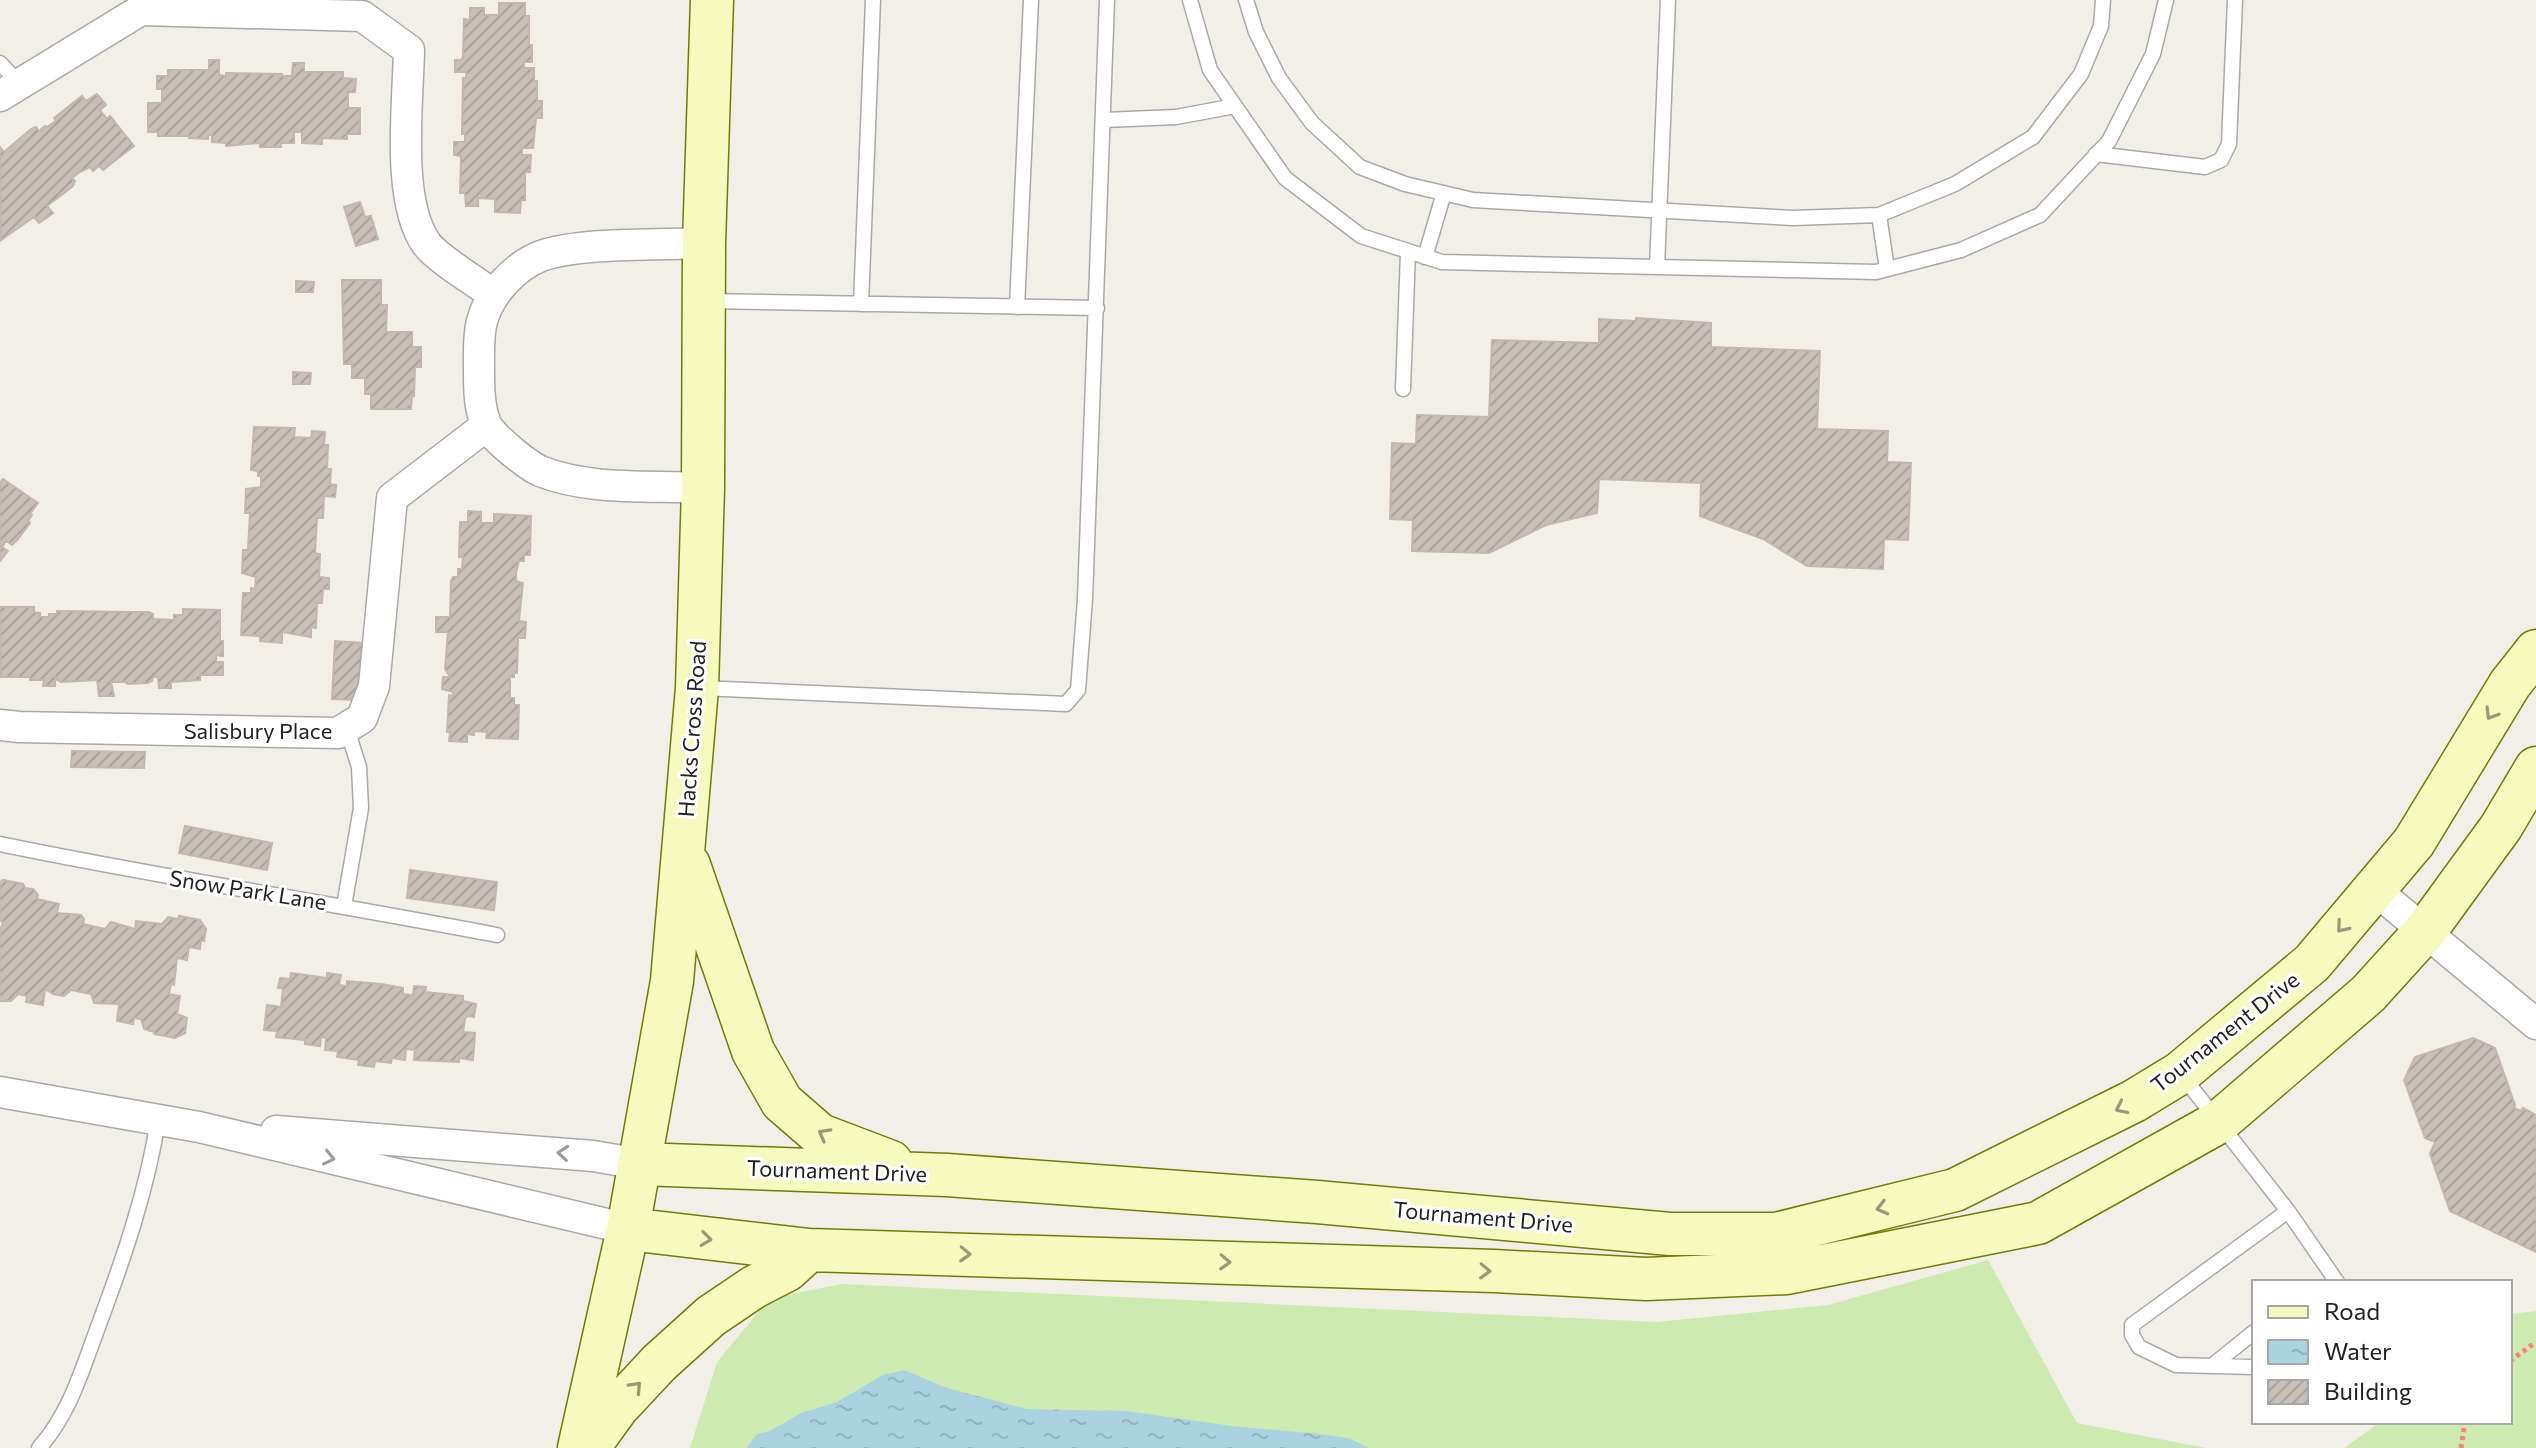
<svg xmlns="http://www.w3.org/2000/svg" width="2536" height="1448" font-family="Commissioner,sans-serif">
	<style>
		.grass { fill: #cdebb0 }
		.water { fill: url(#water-ripples) }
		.building { fill: url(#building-hatch); stroke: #c4b6ab; stroke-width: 2 }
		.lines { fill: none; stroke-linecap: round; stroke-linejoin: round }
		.lane-casing { stroke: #a9a9a9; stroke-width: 17 }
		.street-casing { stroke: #a9a9a9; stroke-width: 33 }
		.secondary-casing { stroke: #707d05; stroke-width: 45 }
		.path { stroke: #fa8072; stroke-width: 5; stroke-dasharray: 4 4; stroke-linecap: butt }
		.lane { stroke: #fff; stroke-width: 14 }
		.street { stroke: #fff; stroke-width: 30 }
		.secondary { stroke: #f7fabf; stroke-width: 42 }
		.oneway { stroke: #979978 }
		.oneway2 { stroke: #9c9c9c }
		.labels { text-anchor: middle; stroke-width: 6; stroke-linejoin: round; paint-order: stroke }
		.street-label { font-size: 22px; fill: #222; stroke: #fff }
	</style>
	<defs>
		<pattern id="water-ripples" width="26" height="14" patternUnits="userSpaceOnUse" patternTransform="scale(2)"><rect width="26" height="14" fill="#aad3df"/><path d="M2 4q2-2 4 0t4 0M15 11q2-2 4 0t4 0" fill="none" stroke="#92b5bf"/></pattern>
		<pattern id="building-hatch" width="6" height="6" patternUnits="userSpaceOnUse" patternTransform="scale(2)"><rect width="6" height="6" fill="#c7bfb8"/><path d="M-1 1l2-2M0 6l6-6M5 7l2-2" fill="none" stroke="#aba49e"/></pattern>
	</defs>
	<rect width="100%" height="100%" fill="#f2efe9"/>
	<path class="grass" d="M 1988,1260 L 2077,1423 L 2206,1448 L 690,1448 L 717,1362 L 770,1298 L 842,1284 L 1657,1322 L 1828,1305 Z
		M 2536,1311 L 2536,1448 L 2344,1448 L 2380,1422 L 2510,1422 L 2510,1314 Z"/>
	<path class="water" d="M 904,1370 L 947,1388 L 1027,1409 L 1126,1411 L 1232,1426 L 1320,1434 L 1348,1438 L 1370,1448 L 746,1448 L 757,1434 L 770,1431 L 801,1413 L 837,1402 L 883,1375 Z"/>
	<path class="building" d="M 499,3 L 525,3 L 525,16 L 529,16 L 529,45 L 532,45 L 532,62 L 524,62 L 524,68 L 534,68 L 534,81 L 537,81 L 537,101 L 542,101 L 542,118 L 536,118 L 533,148 L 522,148 L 522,155 L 531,155 L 530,172 L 525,172 L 525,200 L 521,200 L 520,213 L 495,212 L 495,199 L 478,198 L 478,206 L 466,206 L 465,193 L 460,193 L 461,156 L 454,155 L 454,142 L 465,142 L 465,134 L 462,134 L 463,78 L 466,78 L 466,72 L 455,72 L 455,60 L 461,60 L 463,57 L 464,19 L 470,20 L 470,8 L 484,8 L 484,15 L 499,15 Z
		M 209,60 L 219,60 L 219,75 L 226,76 L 226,73 L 282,74 L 282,76 L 292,76 L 293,63 L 304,63 L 304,72 L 343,72 L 343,78 L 356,79 L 355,92 L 348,92 L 348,108 L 360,108 L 360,134 L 347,134 L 347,139 L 322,138 L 322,144 L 302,143 L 302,132 L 294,132 L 294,143 L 281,143 L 281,147 L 260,147 L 260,143 L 226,146 L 226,143 L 212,142 L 212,135 L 208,135 L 208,139 L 189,138 L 189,136 L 158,136 L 158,132 L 148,132 L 148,103 L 162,103 L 162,89 L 157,89 L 157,76 L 168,76 L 168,70 L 209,70 Z
		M 97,94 L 106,105 L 100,110 L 107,119 L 110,116 L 134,146 L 103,170 L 99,166 L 93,171 L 90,167 L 80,172 L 72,178 L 75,181 L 73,186 L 47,206 L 53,213 L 39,223 L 34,217 L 1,240 L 0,147 L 4,152 L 31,129 L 36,127 L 39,131 L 45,126 L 47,127 L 56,121 L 54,118 L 82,96 L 86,101 Z
		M 360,202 L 365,217 L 371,216 L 378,239 L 356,246 L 344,207 Z
		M 342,280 L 381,280 L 381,305 L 387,305 L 386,332 L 412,332 L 412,347 L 421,347 L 421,367 L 415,367 L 414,396 L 412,396 L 411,409 L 371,409 L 371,394 L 365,394 L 365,378 L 352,378 L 352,364 L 344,364 Z
		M 296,281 L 314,282 L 313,292 L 296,292 Z
		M 1636,318 L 1711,323 L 1711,347 L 1820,351 L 1817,429 L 1888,431 L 1887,462 L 1911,463 L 1908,540 L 1884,539 L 1883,569 L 1807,566 L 1763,539 L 1700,516 L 1701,483 L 1599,479 L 1597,513 L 1546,525 L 1489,553 L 1412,551 L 1413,520 L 1390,519 L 1392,443 L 1416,444 L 1417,415 L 1489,417 L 1492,340 L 1599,343 L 1599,319 L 1636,321 Z
		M 293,372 L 311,373 L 310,384 L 293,384 Z
		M 254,427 L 295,428 L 294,437 L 311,438 L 312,431 L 325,432 L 324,445 L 328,445 L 327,469 L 331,469 L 330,484 L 336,485 L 335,497 L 324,496 L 323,518 L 317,518 L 315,553 L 320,554 L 319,577 L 329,578 L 329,589 L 323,589 L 322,603 L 317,603 L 316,628 L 311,627 L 311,637 L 282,632 L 282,643 L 260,641 L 260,636 L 241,635 L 243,593 L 251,593 L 251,588 L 255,589 L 256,577 L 242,573 L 243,550 L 248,550 L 250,513 L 245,513 L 246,489 L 261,487 L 261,476 L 258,476 L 258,471 L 251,470 Z
		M 3,479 L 38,503 L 30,514 L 32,515 L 28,521 L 30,523 L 18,539 L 12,545 L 6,541 L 2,547 L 8,551 L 0,561 L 0,483 Z
		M 468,511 L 481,512 L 481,523 L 494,523 L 494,514 L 531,516 L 530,555 L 524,555 L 524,561 L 519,561 L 516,573 L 516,581 L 523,583 L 519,621 L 526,622 L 525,638 L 518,638 L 517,673 L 514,673 L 514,677 L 510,677 L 510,698 L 514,698 L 514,705 L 519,705 L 518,739 L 486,738 L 487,732 L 474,731 L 474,735 L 467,734 L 467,742 L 449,741 L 450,732 L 447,732 L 449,695 L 453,696 L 453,692 L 442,689 L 443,677 L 450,677 L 445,669 L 448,632 L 436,632 L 436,617 L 450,617 L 451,581 L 453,577 L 458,577 L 458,569 L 462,569 L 463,557 L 459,557 L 460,522 L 468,522 Z
		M 0,607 L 34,607 L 34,612 L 40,613 L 40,617 L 49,617 L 49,614 L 57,614 L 57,611 L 136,612 L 149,612 L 153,614 L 153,619 L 174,620 L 174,615 L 183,615 L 183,609 L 220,610 L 220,641 L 223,641 L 223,656 L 216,655 L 216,662 L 223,662 L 223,675 L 200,675 L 200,680 L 171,682 L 171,688 L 159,688 L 158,677 L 153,677 L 152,681 L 148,683 L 128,684 L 125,682 L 111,682 L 114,696 L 99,696 L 97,680 L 61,682 L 56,679 L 55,675 L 55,686 L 43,686 L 44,680 L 30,680 L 30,677 L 1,677 Z
		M 335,641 L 363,643 L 359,700 L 332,699 Z
		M 72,751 L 145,752 L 144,768 L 71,767 Z
		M 185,826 L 272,843 L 267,870 L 179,853 Z
		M 410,870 L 497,882 L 494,910 L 407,898 Z
		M 3,880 L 23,884 L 25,888 L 33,889 L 38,895 L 37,899 L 59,904 L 57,913 L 81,915 L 84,919 L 83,924 L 105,929 L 111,922 L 135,929 L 136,921 L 162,924 L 168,917 L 178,919 L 179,916 L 200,920 L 206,929 L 204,941 L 201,940 L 200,949 L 189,947 L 187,960 L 177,958 L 174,985 L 171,984 L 169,994 L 180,996 L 177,1014 L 187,1018 L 185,1033 L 175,1038 L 154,1034 L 154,1032 L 144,1029 L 141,1019 L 134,1018 L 133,1024 L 117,1021 L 119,1004 L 94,1003 L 91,994 L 71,990 L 64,996 L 53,994 L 45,989 L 43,1005 L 26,1002 L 27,996 L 18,994 L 11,1001 L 0,1001 L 0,931 L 3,922 L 0,921 L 0,882 Z
		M 291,973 L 327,978 L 327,973 L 341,975 L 339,985 L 347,986 L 347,981 L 382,984 L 403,988 L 403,994 L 413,995 L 414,986 L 426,987 L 425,992 L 463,996 L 463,1001 L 476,1004 L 474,1017 L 467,1016 L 465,1019 L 463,1032 L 475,1033 L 473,1060 L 459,1058 L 459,1062 L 414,1060 L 415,1050 L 406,1049 L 405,1060 L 392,1058 L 391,1063 L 375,1061 L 374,1067 L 358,1065 L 359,1060 L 337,1057 L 338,1051 L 325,1050 L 326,1038 L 321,1037 L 320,1046 L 305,1044 L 305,1040 L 276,1037 L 277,1031 L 264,1030 L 267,1005 L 281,1007 L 283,988 L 278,988 L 280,978 L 290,979 Z
		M 2473,1038 L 2495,1048 L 2515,1105 L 2514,1108 L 2521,1111 L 2523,1108 L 2536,1115 L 2536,1252 L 2450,1211 L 2430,1154 L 2435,1142 L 2425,1138 L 2404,1080 L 2415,1057 Z"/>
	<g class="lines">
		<defs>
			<path id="lane" d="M 1190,0 L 1210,70 L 1285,178 L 1361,236 L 1442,262 L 1876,272 L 1961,250 L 2040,215 L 2109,141 L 2153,54 L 2166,0
				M 1246,0 L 1256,32 L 1279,78 L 1312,123 L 1360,167 L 1405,184 L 1473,200 L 1793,218 L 1879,215 L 1955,184 L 2033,137 L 2081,74 L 2101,26 L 2103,0
				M 0,63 L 20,84
				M 1104,120 L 1176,117 L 1235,106
				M 2096,154 L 2205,167 L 2221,160 L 2229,144 L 2235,0
				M 1879,215 L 1887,269
				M 1425,257 L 1444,193
				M 1657,267 L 1668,0
				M 708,301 L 1097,308
				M 861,304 L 873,0
				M 1017,307 L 1031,0
				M 1403,389 L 1408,252
				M 701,688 L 1066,704 L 1078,690 L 1085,599 L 1107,0
				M 0,844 C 165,878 331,903 497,935
				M 344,906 L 361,808 L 359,767 L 347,729
				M 2181,1074 L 2288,1211 L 2337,1282
				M 2213,1365 L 2254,1332
				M 2254,1367 L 2176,1365 L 2139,1347 L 2132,1335 L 2132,1325 L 2288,1211
				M 39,1448 C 70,1413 82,1370 98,1327 C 123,1260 147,1191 158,1120"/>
			<path id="street" d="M 0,96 L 141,10 L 362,16 L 409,50 C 408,103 396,200 426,243 C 436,258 478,283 494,295
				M 703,488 C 650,485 590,491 540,471 C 527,465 492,437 486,424 C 479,407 479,388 479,370 C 479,355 478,336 482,321 C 489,294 515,266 541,256 C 580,242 661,245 704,243
				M 0,725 L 19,727 L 338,733 L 362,718 L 374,686 L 392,498 L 486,426
				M 2374,889 L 2536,1024
				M 0,1092 L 199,1127 L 628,1229
				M 276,1131 L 593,1156 L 640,1164"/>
			<path id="secondary" d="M 689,865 L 753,1051 L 782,1102 L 820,1135 L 891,1162
				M 640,1164 L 947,1175 L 1317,1202 L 1670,1234 L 1776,1234 L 1955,1190 L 2134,1101 L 2180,1073 L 2312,963 L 2414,842 L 2510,684 L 2536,651
				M 628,1229 L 809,1250 L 1494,1271 L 1646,1279 L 1787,1273 L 2038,1223 L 2219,1122 L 2368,994 L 2426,930 L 2501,827 L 2536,768
				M 579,1448 L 628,1229 L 672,981 L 697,688 L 703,488 L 704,243 L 712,0
				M 588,1448 L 617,1408 L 659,1363 L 711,1316 L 754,1287 L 787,1270 L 809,1250"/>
		</defs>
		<use href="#lane" class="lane-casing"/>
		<use href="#street" class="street-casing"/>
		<use href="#secondary" class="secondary-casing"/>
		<path class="path" d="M 2510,1361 L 2536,1342
			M 2461,1448 L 2465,1422"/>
		<use href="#lane" class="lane"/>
		<use href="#street" class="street"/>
		<use href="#secondary" class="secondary"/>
	</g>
	<defs><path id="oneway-chevron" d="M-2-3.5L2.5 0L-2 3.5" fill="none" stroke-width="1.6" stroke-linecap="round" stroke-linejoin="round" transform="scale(2)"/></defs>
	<g class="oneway">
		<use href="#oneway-chevron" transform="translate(2491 714) rotate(121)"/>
		<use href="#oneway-chevron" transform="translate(2342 927) rotate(130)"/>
		<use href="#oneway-chevron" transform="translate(2121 1108) rotate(154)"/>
		<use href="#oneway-chevron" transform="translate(824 1134) rotate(-151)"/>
		<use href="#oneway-chevron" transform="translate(1882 1208) rotate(166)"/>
		<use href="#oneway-chevron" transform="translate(706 1239) rotate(7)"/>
		<use href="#oneway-chevron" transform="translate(965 1254) rotate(2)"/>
		<use href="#oneway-chevron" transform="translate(1225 1262) rotate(2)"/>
		<use href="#oneway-chevron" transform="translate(1485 1271) rotate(2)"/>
		<use href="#oneway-chevron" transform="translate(636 1387) rotate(-47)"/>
	</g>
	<g class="oneway2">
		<use href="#oneway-chevron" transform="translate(563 1153) rotate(-175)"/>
		<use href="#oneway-chevron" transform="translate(329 1158) rotate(13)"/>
	</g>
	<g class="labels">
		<g class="street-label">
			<text transform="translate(692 729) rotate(-86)" y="8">Hacks Cross Road</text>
			<text x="258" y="739">Salisbury Place</text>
			<text transform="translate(248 890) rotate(9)" y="8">Snow Park Lane</text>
			<text transform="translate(2225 1032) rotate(-38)" y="8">Tournament Drive</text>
			<text transform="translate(837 1171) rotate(2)" y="8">Tournament Drive</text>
			<text transform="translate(1483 1217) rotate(5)" y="8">Tournament Drive</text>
		</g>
	</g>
	<rect x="2252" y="1280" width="260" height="144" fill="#ffffff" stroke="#a7a7a7" stroke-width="2"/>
	<rect x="2268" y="1306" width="40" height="12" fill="#f7fabf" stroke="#a7a7a7" stroke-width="2"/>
	<text x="2324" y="1320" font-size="24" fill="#222222">Road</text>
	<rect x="2268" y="1340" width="40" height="24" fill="url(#water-ripples)" stroke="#a7a7a7" stroke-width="2"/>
	<text x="2324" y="1360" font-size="24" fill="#222222">Water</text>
	<rect x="2268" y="1380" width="40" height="24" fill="url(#building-hatch)" stroke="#a7a7a7" stroke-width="2"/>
	<text x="2324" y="1400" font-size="24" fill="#222222">Building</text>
</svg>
